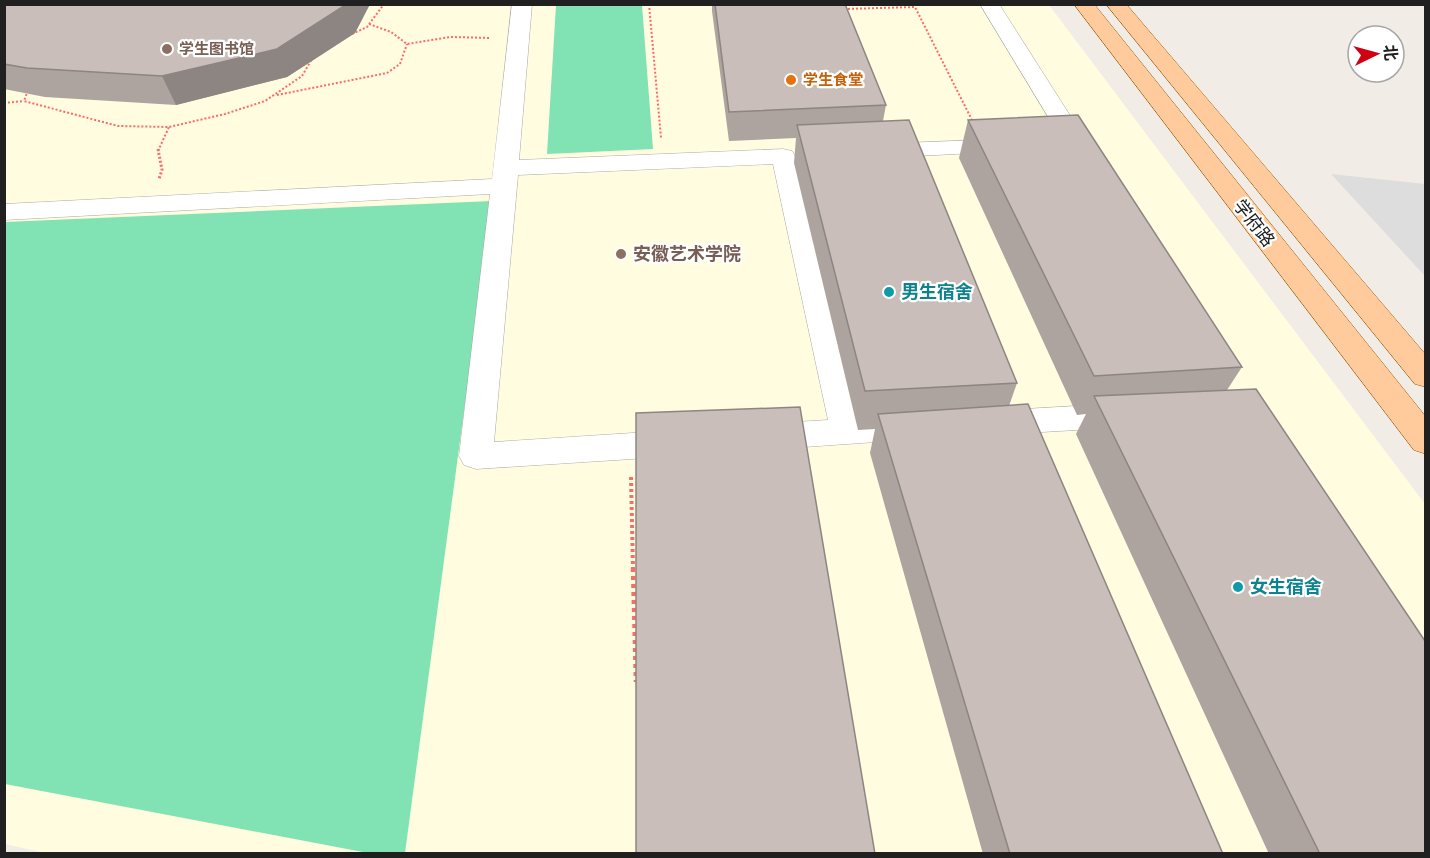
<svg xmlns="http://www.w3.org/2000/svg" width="1430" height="858" font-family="'Exo 2','Noto Sans SC',sans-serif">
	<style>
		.residential { fill: #dedddd }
		.education { fill: #fffce0 }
		.pitch { fill: #81e3b3 }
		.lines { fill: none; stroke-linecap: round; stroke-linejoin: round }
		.minor-casing { stroke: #a7a7a7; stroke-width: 1 }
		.major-casing { stroke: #9b5900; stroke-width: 1 }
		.path-far3 { stroke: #ff6968; stroke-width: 2; stroke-dasharray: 2 2; stroke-linecap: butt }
		.path-far2 { stroke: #ff6968; stroke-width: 3; stroke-dasharray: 2 2; stroke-linecap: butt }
		.path-far1 { stroke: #ff6968; stroke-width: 4; stroke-dasharray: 3 3; stroke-linecap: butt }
		.path { stroke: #ff6968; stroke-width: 4.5; stroke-dasharray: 4 4; stroke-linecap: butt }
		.minor { fill: #fff; fill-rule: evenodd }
		.major { fill: #ffcb9c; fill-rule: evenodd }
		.wall { fill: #ada39f }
		.shaded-wall { fill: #8d8582 }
		.building { fill: #c9beb9; stroke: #8d8582; stroke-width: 1.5 }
		.education-dot { fill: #8d6e63; stroke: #fff; stroke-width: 2 }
		.food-dot { fill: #e8710a; stroke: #fff; stroke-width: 2 }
		.culture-dot { fill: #0f9aa8; stroke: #fff; stroke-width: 2 }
		.labels { text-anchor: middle; stroke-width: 4.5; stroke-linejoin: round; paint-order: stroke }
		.far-education-label { font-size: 15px; font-weight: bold; fill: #785e54; stroke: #fff; text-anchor: start }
		.far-food-label { font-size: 15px; font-weight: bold; fill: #c56008; stroke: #fff; text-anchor: start }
		.street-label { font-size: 18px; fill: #202020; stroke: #fff }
		.education-label { font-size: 18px; font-weight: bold; fill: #785e54; stroke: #fff; text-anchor: start }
		.culture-label { font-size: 18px; font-weight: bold; fill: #0d838f; stroke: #fff; text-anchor: start }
	</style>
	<rect width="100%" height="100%" fill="#f1ece6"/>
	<path class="residential" d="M 1331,174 L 1425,184 L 1425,276 Z"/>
	<path class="education" d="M 5,5 L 1049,5 L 1425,504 L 1425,853 L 49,854 L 5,844 Z"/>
	<path class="pitch" d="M 556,5 L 642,5 L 653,149 L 547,154 Z
		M 492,201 L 405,853 L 368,853 L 5,784 L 5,222 Z"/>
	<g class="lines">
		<defs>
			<path id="minor" d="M 512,4 L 532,4 L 519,160 L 783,149 L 792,151 L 795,156 L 860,418 L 919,415 L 931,418 L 935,427 L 931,436 L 919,439 L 761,450 L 749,446 L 744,437 L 749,428 L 761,424 L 828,420 L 773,164 L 518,175 L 494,442 L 679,430 L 691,434 L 696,443 L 691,452 L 679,456 L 476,469 L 464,465 L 459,456 L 490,194 L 4,220 L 4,204 L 492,179 Z
				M 980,4 L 999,4 L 1094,153 L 1091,158 L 1082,160 L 1073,158 Z
				M 1006,139 L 1014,141 L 1018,146 L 1014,151 L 877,158 L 868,156 L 865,151 L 868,146 L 877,144 Z
				M 1128,403 L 1140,406 L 1144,415 L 1140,424 L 1128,427 L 991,435 L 979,432 L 975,423 L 979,414 L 991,411 Z"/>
			<path id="major" d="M 1074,4 L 1094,4 L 1426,417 L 1426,454 L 1414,450 Z
				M 1106,4 L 1126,4 L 1426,355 L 1426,387 L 1415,384 Z"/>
		</defs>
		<use href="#minor" class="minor-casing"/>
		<use href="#major" class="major-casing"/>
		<path class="path-far3" d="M 649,4 L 661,138
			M 844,9 L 915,7 L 974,124
			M 369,24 L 391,32 L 407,44 L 450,37 L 491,38
			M 352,34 L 367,27 L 384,4
			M 25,91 L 27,93 L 24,101 L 118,126 L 169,127 L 225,114 L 265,101 L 302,76 L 312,59
			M 277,95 L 387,73 L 400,64 L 407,44
			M 4,103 L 24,101
			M 158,151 L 169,127"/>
		<path class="path-far2" d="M 158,149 L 162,170 L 159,179"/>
		<path class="path-far1" d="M 631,477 L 633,569"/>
		<path class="path" d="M 633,568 L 636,682"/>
		<use href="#minor" class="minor"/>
		<use href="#major" class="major"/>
	</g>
	<path class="wall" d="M 4,4 L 370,4 L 355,33 L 287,77 L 176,105 L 45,97 L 4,89 Z
		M 712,4 L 845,4 L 886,105 L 883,121 L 1017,383 L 1009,406 L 1223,854 L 983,854 L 870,453 L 875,429 L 858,430 L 794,163 L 796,138 L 729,141 L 712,11 Z
		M 968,120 L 1242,367 L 1227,390 L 1425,854 L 1269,854 L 1076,434 L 1086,414 L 1077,415 L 959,158 Z"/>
	<path class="shaded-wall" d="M 347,4 L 370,4 L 355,33 L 287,77 L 176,105 L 162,76 Z"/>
	<path class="building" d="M 4,4 L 347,4 L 277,49 L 162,76 L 27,68 L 4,64 Z
		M 715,4 L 845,4 L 886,105 L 729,112 Z
		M 1078,115 L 1242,367 L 1094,376 L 968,120 Z
		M 909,120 L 1017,383 L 865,391 L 797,125 Z
		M 1256,389 L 1425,641 L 1425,854 L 1320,854 L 1094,396 Z
		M 1028,404 L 1223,854 L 1010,854 L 878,414 Z
		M 800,407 L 875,854 L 636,854 L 636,413 Z"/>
	<g class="education-dot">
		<circle cx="167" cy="49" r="6"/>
		<circle cx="621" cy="254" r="6"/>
	</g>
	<circle class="food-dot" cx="791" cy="80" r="6"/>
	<g class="culture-dot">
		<circle cx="889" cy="292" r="6"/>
		<circle cx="1238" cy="587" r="6"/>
	</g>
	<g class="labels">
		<g class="far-education-label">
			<text x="179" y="54">学生图书馆</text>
		</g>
		<g class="far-food-label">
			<text x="803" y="85">学生食堂</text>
		</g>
		<g class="street-label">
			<text transform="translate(1254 223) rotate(52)" y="6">学府路</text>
		</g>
		<g class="education-label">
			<text x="633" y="260">安徽艺术学院</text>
		</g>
		<g class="culture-label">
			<text x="901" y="298">男生宿舍</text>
			<text x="1250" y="593">女生宿舍</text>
		</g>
	</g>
	<rect width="1430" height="858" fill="none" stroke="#202020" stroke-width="12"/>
	<g transform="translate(1376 54) rotate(85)"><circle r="28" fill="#ffffff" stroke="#a6a6a6" stroke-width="1.5"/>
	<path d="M0-4.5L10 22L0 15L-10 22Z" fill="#cf0014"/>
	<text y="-9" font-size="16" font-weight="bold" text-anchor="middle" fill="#202020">北</text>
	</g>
</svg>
